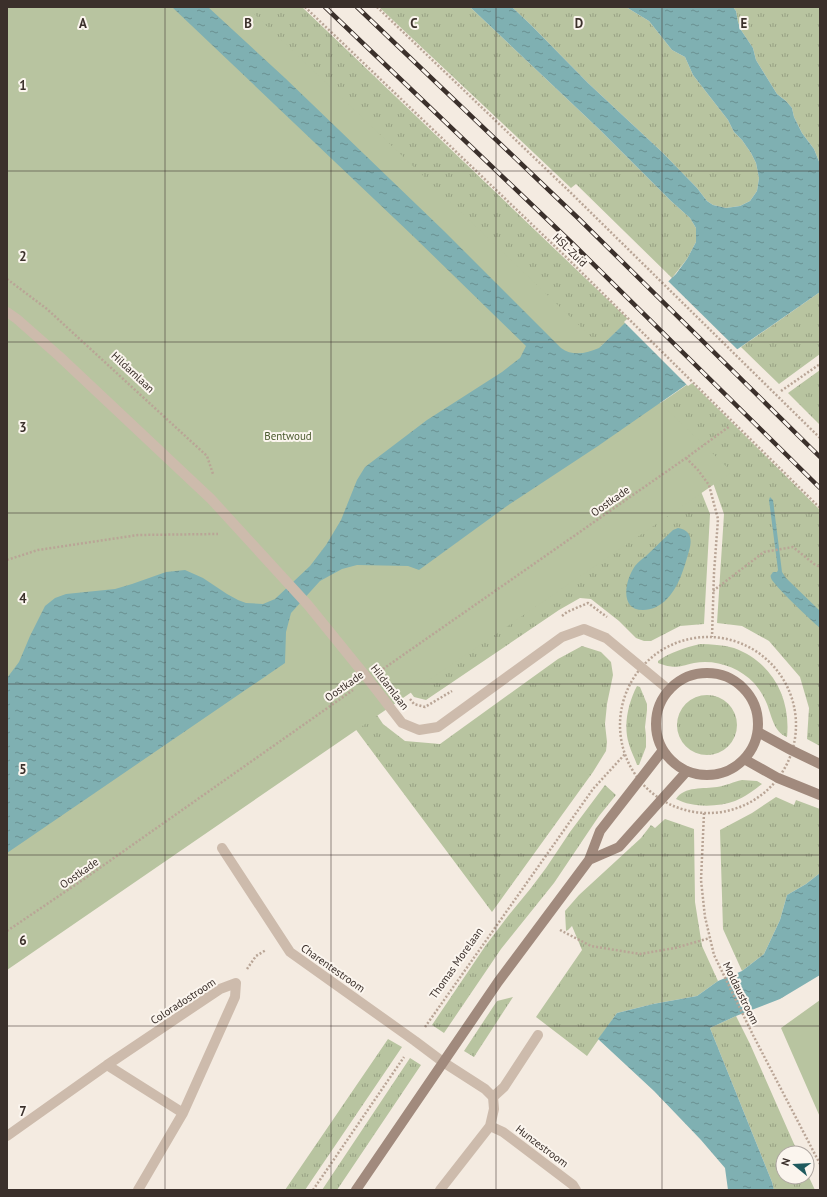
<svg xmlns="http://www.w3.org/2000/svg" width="827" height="1197" font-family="'PT Sans',sans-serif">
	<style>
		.grass { fill: url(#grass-tufts) }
		.park { fill: #b8c4a0 }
		.water { fill: url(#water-ripples) }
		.pier { fill: #f4ebe1 }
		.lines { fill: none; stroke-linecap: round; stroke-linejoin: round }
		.path { stroke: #b9a596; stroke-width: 2.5; stroke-dasharray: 2 2; stroke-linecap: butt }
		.lane { stroke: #cdbbac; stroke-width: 10 }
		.street { stroke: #cdbbac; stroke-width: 10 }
		.secondary { stroke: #a18a7d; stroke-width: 10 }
		.rail-casing { stroke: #3b302b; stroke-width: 4.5 }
		.rail { stroke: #fbf5ee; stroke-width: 3; stroke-dasharray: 9; stroke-linecap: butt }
		.grid { fill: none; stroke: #3b302b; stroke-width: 1; stroke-opacity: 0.55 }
		.labels { text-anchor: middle; stroke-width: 4; stroke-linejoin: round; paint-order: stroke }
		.street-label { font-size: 11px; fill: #3b302b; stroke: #fbf5ee }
		.park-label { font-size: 11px; fill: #4a5a2e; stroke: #fbf5ee }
		.grid-label { font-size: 13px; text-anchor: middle; font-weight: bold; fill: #3b302b; stroke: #fbf5ee; stroke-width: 4; stroke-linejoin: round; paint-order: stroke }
	</style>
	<defs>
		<pattern id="grass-tufts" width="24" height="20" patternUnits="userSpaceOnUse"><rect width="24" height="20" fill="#b8c4a0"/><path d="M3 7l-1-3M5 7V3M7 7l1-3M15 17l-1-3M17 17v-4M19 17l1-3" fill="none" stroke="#97a083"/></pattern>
		<pattern id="water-ripples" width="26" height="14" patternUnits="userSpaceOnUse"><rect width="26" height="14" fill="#7fb0b2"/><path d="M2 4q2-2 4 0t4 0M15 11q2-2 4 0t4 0" fill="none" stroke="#699091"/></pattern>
	</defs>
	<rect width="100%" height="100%" fill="#f4ebe1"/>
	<path class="grass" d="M 208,7 L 302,7 L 629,320 L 599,348 Z
		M 379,7 L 470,7 L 600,130 L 671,201 L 690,218 L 696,228 L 696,242 L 687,259 L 672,278 L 576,184 L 571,188 Z
		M 512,7 L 626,7 L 649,21 L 672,50 L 685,57 L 693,75 L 728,120 L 734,132 L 742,140 L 751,153 L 756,163 L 759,178 L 757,191 L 750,201 L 740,206 L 726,208 L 713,205 L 707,201 L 697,188 L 662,152 L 588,83 L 531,25 Z
		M 733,7 L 819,7 L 820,9 L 820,164 L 814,149 L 802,133 L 794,117 L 792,108 L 786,101 L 777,94 L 756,60 L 753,48 L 741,30 L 738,22 L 736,11 Z
		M 820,292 L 820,354 L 779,384 L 741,347 Z
		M 820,370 L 820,425 L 788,393 Z
		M 691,382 L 820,510 L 820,746 L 807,739 L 809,708 L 800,677 L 769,641 L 742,626 L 717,623 L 724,514 L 711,477 L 698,484 L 710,514 L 704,624 L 680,626 L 651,641 L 644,641 L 636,638 L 619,621 L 591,599 L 580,598 L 559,610 L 426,700 L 414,697 L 403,682 L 598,446 Z
		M 700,644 C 711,644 723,645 734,648 C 772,662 791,698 787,737 C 774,733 771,714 767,704 C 764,696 759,689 754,683 C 739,667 715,659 694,663 C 677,667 675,669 658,663 L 658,661 C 671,652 684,648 700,644 Z
		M 582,646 L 601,652 L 611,662 L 613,675 L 607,704 L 605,724 L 607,742 L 606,751 L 593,772 L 492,912 L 354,727 L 353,679 L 383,724 L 405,741 L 440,744 L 558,659 Z
		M 637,686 L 640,687 L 647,704 L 647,710 L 645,727 L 646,736 L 646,747 L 639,765 L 637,765 C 635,758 631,752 629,744 C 623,726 628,703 637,686 Z
		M677 725a30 30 0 1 1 60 0a30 30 0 1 1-60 0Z
		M 742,780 L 757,781 L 762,784 C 754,790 745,797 735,801 C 718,807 693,808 676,799 C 684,786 704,789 717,787 C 725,786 733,782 742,780 Z
		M 605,785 L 616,795 L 599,816 L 554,883 L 501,949 L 444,1033 L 432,1025 L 486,945 L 508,916 L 531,888 L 546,868 L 570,832 Z
		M 776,797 L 794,805 L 796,800 L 820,809 L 820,873 L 806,884 L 787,895 L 780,920 L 764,954 L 742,971 L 723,929 L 720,830 L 752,813 Z
		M 665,819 L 694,829 L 695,902 L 702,946 L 718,981 L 697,996 L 653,1004 L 617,1013 L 587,1056 L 536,1017 L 582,950 L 572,926 L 568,930 L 566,931 L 565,911 L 579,895 L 641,838 L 651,825 L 655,828 Z
		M 513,997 L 474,1057 L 464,1051 L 497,1001 Z
		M 736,1016 L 750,1044 L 798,1153 L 783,1153 L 783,1177 L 807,1177 L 807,1173 L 815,1190 L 774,1190 L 772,1182 L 710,1028 Z
		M 388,1039 L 402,1047 L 305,1190 L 285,1190 Z
		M 410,1058 L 421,1065 L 337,1190 L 322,1190 Z"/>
	<path class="park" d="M 7,7 L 247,7 L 732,472 L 7,970 Z
		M 820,1000 L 820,1117 L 781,1028 Z"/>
	<path class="water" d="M 172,7 L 208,7 L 285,78 L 444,231 L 561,348 C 573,357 587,353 599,348 L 676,274 L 687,259 L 696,242 L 696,228 L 690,218 L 671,201 L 600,130 L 470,7 L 512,7 L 531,25 L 588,83 L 662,152 L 697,188 L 707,201 L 713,205 L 726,208 L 740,206 L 750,201 L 757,191 L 759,178 L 756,163 L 751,153 L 742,140 L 734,132 L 728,120 L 693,75 L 685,57 L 672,50 L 649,21 L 626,7 L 733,7 L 736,11 L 738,22 L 741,30 L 753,48 L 756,60 L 777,94 L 786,101 L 792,108 L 794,117 L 802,133 L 814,149 L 820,164 L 820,292 L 598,446 L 507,506 L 419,570 L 408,566 L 357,565 L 342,569 L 320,581 L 291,613 L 286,632 L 285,663 L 7,853 L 7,678 L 19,662 L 30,636 L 45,606 L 55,598 L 66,594 L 115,589 L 132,584 L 166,572 L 185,570 L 203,578 L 227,594 L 238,600 L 246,603 L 263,604 L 275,599 L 310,566 L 326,545 L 341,520 L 357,480 L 365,467 L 427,420 L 502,372 L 520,358 L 526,346 L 414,237 Z
		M 770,497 L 773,500 L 782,572 L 786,578 L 820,611 L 820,628 C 812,621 773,585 771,578 C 770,575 771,575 773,572 L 777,572 L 778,570 L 769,500 Z
		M 678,528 C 692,530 692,541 689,551 C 684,568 679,588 665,601 C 659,606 652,610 643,610 C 619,610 625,580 635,566 C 638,562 642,559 646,556 C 655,547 664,539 673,530 Z
		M 820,873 L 820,975 L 780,999 L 736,1016 L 710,1028 L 772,1182 L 774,1190 L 728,1190 L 725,1168 L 701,1140 L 654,1091 L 598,1039 L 617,1013 L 653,1004 L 697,996 L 718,981 L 742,971 L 764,954 L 780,920 L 787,895 L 806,884 Z"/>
	<path class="pier" d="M 667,280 L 739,351 L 688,386 L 624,322 Z"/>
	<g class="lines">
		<path class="path" d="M 305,7 L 564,255 L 820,508
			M 377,7 L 570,192 L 820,438
			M 7,279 L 47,309 L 207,456 L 213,474
			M 781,391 L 820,364
			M 686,458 L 698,470 L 709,485 L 718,519 L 714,573 L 712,637
			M 7,560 L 38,550 L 138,535 L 218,534
			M 713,591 L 764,552 L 793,547 L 814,564 L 820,567
			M 562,616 L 567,612 L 588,603 L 607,617
			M620 725a88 88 0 1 1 176 0a88 88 0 1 1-176 0Z
			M 383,669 L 686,458 L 730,426
			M 410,699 L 414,704 L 425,707 L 452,691
			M 704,813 L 701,880 L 705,917 L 714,955 L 753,1035 L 820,1164
			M 560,930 L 591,946 L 640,954 L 675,948 L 710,938
			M 7,931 L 84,879 L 353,690
			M 247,969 L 256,956 L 266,950
			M 425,1027 L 593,789 L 625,754
			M 313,1190 L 404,1057"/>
		<path class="lane" d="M 493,1097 L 504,1087 L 538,1035"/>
		<path class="street" d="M 7,312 L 17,319 L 59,356 L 211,499 L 308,605 L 368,679 L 402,723 L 419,730 L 438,727 L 562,637 L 584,629 L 606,638 L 669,690
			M 222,848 L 290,952 L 415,1041 L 443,1062 L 485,1089 L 493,1097 L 494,1109 L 490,1126 L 440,1190
			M 107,1065 L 183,1113
			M 490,1126 L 503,1132 L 573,1185 L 576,1190
			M 7,1136 L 107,1065 L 220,989 L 236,983 L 235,997 L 183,1113 L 138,1190"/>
		<path class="secondary" d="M656 724a51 51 0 1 1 102 0a51 51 0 1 1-102 0Z
			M 758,732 L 791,750 L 820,764
			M 744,759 L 778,778 L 820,795
			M 589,860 L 619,847 L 687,771
			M 356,1190 L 498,982 L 589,860 L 600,831 L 663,750"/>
		<defs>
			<path id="rail" d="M 325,7 L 574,245 L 820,488
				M 357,7 L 579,219 L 820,457"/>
		</defs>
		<use href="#rail" class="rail-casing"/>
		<use href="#rail" class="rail"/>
	</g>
	<path class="grid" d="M 165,7 L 165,1190M 331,7 L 331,1190M 496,7 L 496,1190M 662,7 L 662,1190M 7,171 L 820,171M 7,342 L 820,342M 7,513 L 820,513M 7,684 L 820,684M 7,855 L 820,855M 7,1026 L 820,1026"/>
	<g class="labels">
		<g class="street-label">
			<text transform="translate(570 250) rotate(44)" y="4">HSL-Zuid</text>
			<text transform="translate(133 372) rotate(43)" y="4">Hildamlaan</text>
			<text transform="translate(610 501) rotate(-35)" y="4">Oostkade</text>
			<text transform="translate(344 686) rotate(-35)" y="4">Oostkade</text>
			<text transform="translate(390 687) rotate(52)" y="4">Hildamlaan</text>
			<text transform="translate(79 873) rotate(-35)" y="4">Oostkade</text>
			<text transform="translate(456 963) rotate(-55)" y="4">Thomas Morelaan</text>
			<text transform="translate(333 968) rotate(35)" y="4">Charentestroom</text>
			<text transform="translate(741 993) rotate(64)" y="4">Moldaustroom</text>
			<text transform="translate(183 1001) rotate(-33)" y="4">Coloradostroom</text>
			<text transform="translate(542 1146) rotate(37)" y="4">Hunzestroom</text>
		</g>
		<g class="park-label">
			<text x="288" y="440">Bentwoud</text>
		</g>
	</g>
	<g class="grid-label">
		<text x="83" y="28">A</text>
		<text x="248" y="28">B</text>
		<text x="414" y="28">C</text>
		<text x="579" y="28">D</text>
		<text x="744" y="28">E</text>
		<text x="23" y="90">1</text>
		<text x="23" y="261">2</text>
		<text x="23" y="432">3</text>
		<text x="23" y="603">4</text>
		<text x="23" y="774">5</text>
		<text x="23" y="945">6</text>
		<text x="23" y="1116">7</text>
	</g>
	<rect width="827" height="1197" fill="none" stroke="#3b302b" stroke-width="16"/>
	<g transform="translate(795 1165) rotate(288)"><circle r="19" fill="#fbf5ee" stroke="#aea6a0"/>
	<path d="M0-3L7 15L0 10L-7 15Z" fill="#1f5a5e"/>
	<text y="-6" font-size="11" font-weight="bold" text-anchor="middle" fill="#3b302b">N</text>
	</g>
</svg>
